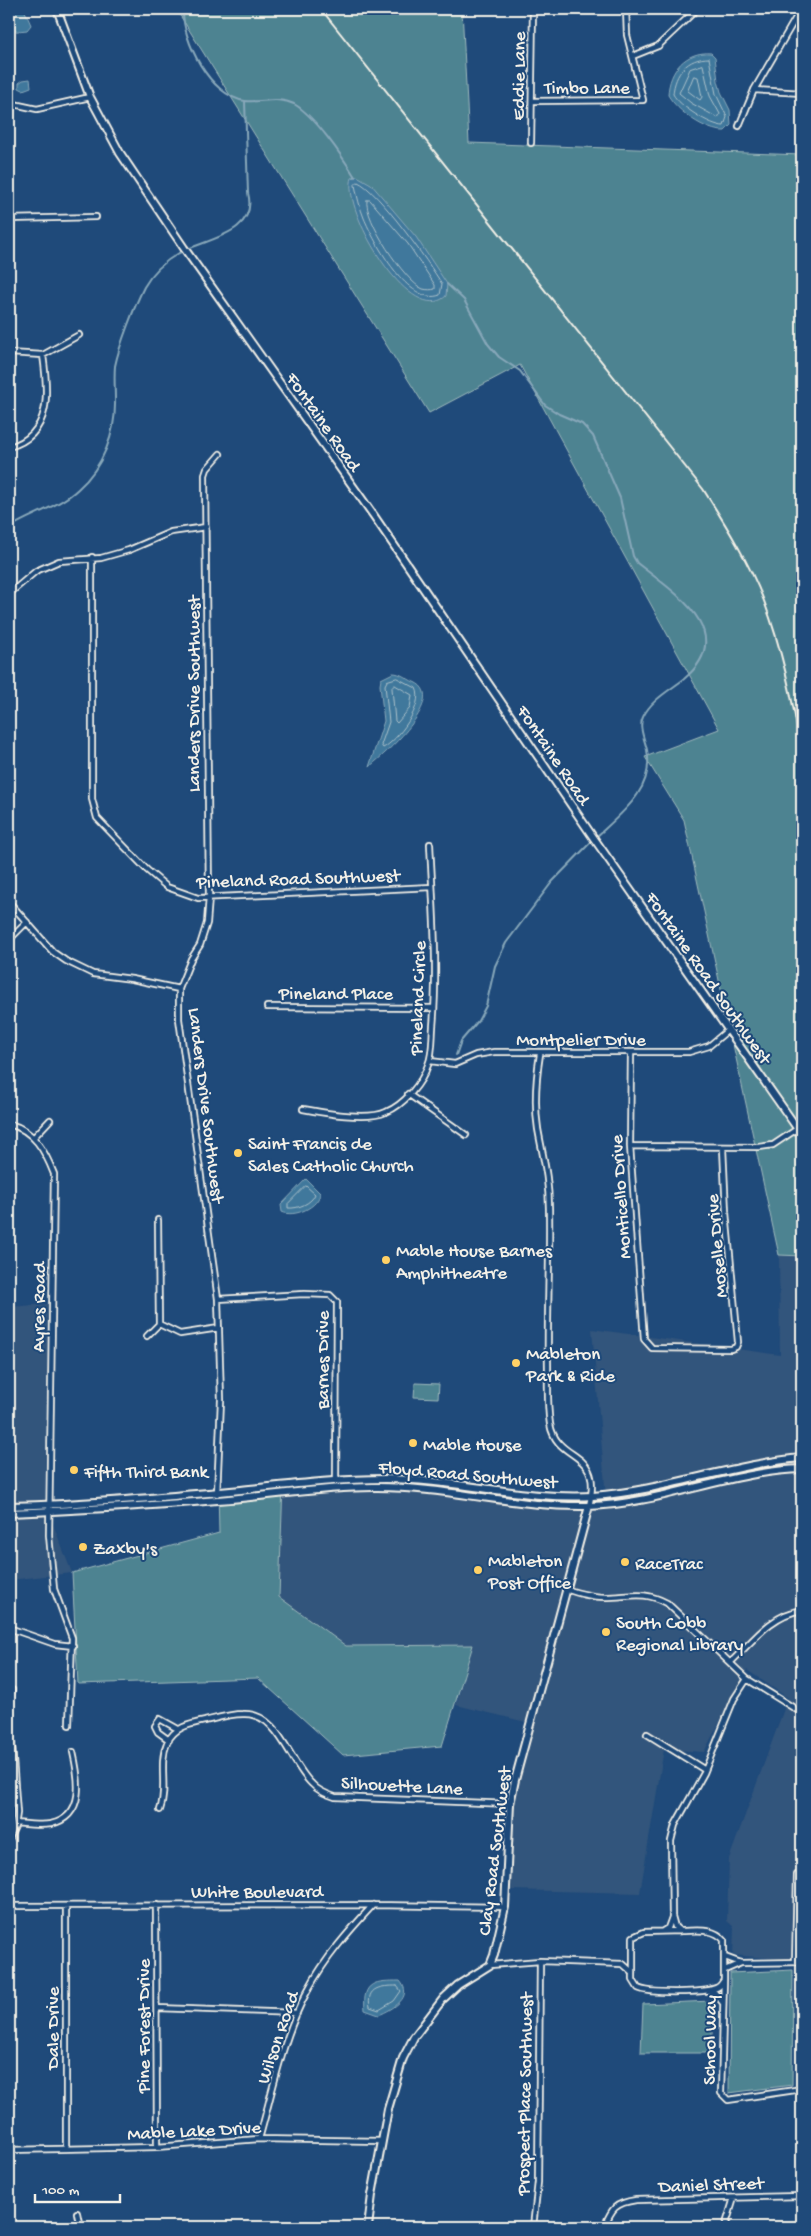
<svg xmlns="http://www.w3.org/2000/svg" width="811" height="2236" font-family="'Gochi Hand',sans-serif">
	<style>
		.built { fill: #32547b }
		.green { fill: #4d8391; stroke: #a0babc }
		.water { fill: #40789c; stroke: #88a8ba }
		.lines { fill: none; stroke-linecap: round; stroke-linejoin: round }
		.shore { stroke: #acc1ca; stroke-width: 1 }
		.stream { stroke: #88a8ba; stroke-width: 2 }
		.street-casing { stroke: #f4f1e8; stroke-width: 8 }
		.secondary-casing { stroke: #f4f1e8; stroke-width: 10 }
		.street { stroke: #1f4a7a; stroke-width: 4.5 }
		.secondary { stroke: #1f4a7a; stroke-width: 6 }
		.rail { stroke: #f4f1e8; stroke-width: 2 }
		.poi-dot { fill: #ffd166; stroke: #1f4a7a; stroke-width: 2 }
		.labels { text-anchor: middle; stroke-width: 4; stroke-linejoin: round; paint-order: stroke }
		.street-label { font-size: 19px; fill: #f4f1e8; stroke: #1f4a7a }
		.poi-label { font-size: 19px; fill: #f4f1e8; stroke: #1f4a7a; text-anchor: start }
	</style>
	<rect width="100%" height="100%" fill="#1f4a7a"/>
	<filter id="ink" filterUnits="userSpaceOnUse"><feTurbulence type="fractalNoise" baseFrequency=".02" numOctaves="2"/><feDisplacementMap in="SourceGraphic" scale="10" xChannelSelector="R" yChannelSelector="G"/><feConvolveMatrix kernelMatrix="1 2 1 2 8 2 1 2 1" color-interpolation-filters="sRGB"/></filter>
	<g filter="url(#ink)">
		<path class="built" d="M 779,1255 L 802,1256 L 802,1961 L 733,1955 L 734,1927 L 727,1921 L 729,1859 L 788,1698 L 747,1670 L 704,1752 L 664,1749 L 640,1893 L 509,1890 L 506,1804 L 523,1767 L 530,1723 L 456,1705 L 473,1645 L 346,1646 L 279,1597 L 283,1484 L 418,1480 L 588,1499 L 606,1498 L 592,1329 L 780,1355 Z
			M 48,1304 L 45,1504 L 72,1573 L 9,1580 L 9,1307 Z"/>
		<path class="green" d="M 176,9 L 462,9 L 469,143 L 802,155 L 802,1256 L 779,1255 L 684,820 L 645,757 L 719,729 L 520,365 L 429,413 Z
			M 415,1383 L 439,1384 L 438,1398 L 414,1397 Z
			M 283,1484 L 279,1597 L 346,1646 L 473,1645 L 442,1746 L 343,1755 L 258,1678 L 78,1684 L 72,1573 L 219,1533 L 218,1489 Z
			M 793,1970 L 792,2085 L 729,2093 L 730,1973 Z
			M 712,2001 L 712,2053 L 641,2053 L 643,2004 Z"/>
		<path class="water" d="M 9,9 L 24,9 L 31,25 L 27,30 L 9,32 Z
			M 711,53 L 715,57 L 718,81 L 721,92 L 730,110 L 731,125 L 725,131 C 706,132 677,111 668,95 C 669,70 686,51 711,53 Z
			M 30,79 L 31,87 L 23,90 L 19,88 L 19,83 L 23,80 Z
			M 357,176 L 371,184 L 416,237 L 447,284 L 446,296 C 410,329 341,208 352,178 Z
			M 393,673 C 401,673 407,679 414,682 C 450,697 383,756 369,767 L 384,721 L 380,685 L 381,679 Z
			M 306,1179 L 320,1193 C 319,1207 294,1218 282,1212 L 281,1205 Z
			M 400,1981 C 414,1997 393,2009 379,2015 L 365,2010 C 362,1981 376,1981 400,1981 Z"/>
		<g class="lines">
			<path class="shore" d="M 709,58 L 716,94 L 727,117 L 724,126 C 711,126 679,106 673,94 C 675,73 687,58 709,58 Z
				M 703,65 L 710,96 L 720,114 L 718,118 L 691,103 L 679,93 L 690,69 Z
				M 694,76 L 698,77 L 702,97 L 700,100 L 688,91 Z
				M 358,182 C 378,190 429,263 442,284 L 440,295 C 409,307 374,242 364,218 C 360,208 357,196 355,185 Z
				M 367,200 L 370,200 L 408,244 L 435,285 L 435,289 C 432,290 427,290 423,289 C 405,282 363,218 367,200 Z
				M 397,678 L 416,688 C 425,705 397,741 383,748 L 381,745 L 389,722 L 385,685 L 387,681 Z
				M 395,685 L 412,695 L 410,708 L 397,723 L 395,721 L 392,688 Z
				M 306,1186 L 315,1194 C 312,1203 298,1209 288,1208 L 288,1204 Z
				M 397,1986 L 401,1991 L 394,2001 L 379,2010 L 370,2007 C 366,1987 381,1986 397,1986 Z"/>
			<path class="stream" d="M 183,9 C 182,41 210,96 245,101 C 261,103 278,96 294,104 C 315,116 342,156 355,177
				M 447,284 L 464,300 L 488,344 L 499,357 L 520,371 L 545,405 L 559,414 L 582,424 L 593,436 L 620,498 L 633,556 L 637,563 C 672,591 740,632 684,679 C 670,690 651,700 643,717 C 638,727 645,740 647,750 C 655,789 622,813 596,837
				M 9,528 C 31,514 59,507 78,489 C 103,467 116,433 115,400 C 115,388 114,377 115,366 C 119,346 135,305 144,287 C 152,273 165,261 179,253 C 205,239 259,234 248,193 L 245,101
				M 456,1055 L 461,1041 L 478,1021 L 486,1006 L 495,966 L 506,943 L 552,882 L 593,840"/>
			<defs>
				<path id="street" d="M 633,56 L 658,46 L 697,9
					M 754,90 L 802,93
					M 532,101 L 643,100 L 627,35 L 626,9
					M 9,103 L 37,109 L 90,97
					M 739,126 L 754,90 L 801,9
					M 531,143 L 533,9
					M 9,219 L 96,217
					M 9,353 L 43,355 L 79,335
					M 9,447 C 53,435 48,390 43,355
					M 92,557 L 92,799 L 97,818 L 147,870 L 167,887 L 198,898 L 432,887
					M 9,594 L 36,571 L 59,561 L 101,558 L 129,550 L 171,532 L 206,527
					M 9,902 L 53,952 L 66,961 L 93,974 L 132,979 L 179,989
					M 9,940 L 27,922
					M 267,1007 L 434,1008
					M 631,1053 L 630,1146 L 644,1339 L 652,1348 L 731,1349 L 736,1347 L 738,1342 L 726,1212 L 723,1148
					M 540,1054 C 536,1079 534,1104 538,1129 C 543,1157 549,1179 549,1208 C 550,1261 547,1314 548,1367 C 548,1386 547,1406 550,1424 C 557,1464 604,1447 589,1506
					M 430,1061 L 455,1064 L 476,1055 L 494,1052 L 689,1052 L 709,1046 L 728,1030
					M 408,1094 L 466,1135
					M 303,1109 C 324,1113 367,1121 386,1112 C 404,1105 422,1083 428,1065 C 433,1054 432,1039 433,1027 C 438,966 433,905 430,844
					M 9,1124 C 34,1130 45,1151 54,1174 L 49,1535 L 54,1589 L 72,1638 L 69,1725
					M 34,1137 L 50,1120
					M 630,1146 L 759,1147 L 773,1145 L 797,1129
					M 158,1220 L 159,1324 L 180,1334 L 219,1328
					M 218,1299 L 304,1294 L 330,1295 L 337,1302 L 336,1481
					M 147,1336 L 159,1324
					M 217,1494 L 221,1400 L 218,1299 L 179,1019 L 179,989 L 191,959 L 200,945 L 207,923 L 209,897 L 205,475 L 207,469 L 220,454
					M 565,1589 C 578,1593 591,1597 605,1597 C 630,1597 643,1590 667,1603 L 747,1679 L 802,1713
					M 9,1628 L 55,1644 L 73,1646
					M 731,1662 C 753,1641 770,1615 802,1610
					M 9,1704 L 12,1690
					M 9,1706 L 17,1813 L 15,1826 L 9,1839
					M 647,1734 L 705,1770
					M 169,1740 L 158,1732 L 155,1726 L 160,1719 L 178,1729
					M 160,1810 C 168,1788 158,1764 167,1743 C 174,1727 190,1724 205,1721 C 217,1718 230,1714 243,1714 C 279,1712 290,1764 312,1784 C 318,1791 326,1794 335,1797 L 510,1804
					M 16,1823 C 26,1824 40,1826 51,1824 C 86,1816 79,1778 73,1752
					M 156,1905 L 157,2147
					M 9,1906 L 373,1905 L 505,1907
					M 663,1931 L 668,1928 L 672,1917
					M 680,1931 C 696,1931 713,1927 724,1940 L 724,1980 C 722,1983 720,1987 716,1988 C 705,1993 649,1994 638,1988 L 633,1980 L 633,1937 L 644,1932 Z
					M 680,1931 L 675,1927 L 672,1916 L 671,1841 L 675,1825 L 704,1773 L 734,1699 L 747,1679
					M 725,1957 L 741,1963 L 802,1962
					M 795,1962 L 797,1875
					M 490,1965 L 540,1961 L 623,1964 L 633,1973
					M 725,1970 L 741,1963
					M 724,1980 L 721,2093 L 728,2100 L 802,2089
					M 708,1991 L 715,1993 L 723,2003
					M 157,2008 L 297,2013
					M 259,2139 C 273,2090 283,2035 308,1990 C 325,1958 349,1931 373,1905
					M 66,2149 L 66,1907
					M 9,2150 L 157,2147 L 259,2139 L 382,2141
					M 77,2213 L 80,2227
					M 533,2227 L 538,2182 L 540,1961
					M 604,2227 C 612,2208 615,2203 636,2200 L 802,2196
					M 725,2227 L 734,2198"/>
				<path id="secondary" d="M 57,9 L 90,97 L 120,153 L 184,248 L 374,516 L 593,837 L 802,1135
					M 9,1506 C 86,1504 164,1497 241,1490 C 289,1485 337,1479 385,1479 C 455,1479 523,1500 593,1496 C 664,1491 732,1464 802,1458
					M 9,1513 C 78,1510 148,1506 217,1500 C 269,1496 321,1487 373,1487 C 446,1486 516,1508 589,1506 C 661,1504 730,1471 802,1469
					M 368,2227 L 372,2195 L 388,2109 L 403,2058 L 414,2037 L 443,1999 L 458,1985 L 490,1965 L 494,1955 L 505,1907 L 510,1804 L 515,1780 L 589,1506"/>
			</defs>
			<use href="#street" class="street-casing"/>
			<use href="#secondary" class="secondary-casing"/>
			<use href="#street" class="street"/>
			<use href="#secondary" class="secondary"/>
			<path class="rail" d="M 321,9 L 703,489 C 726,525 749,562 764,601 C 783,652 794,704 802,758"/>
		</g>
	</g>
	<g class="poi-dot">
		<circle cx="238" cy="1153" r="5"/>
		<circle cx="386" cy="1260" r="5"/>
		<circle cx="516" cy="1363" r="5"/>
		<circle cx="413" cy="1443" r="5"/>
		<circle cx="74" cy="1470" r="5"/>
		<circle cx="83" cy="1547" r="5"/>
		<circle cx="625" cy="1562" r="5"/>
		<circle cx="478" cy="1570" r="5"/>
		<circle cx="606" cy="1632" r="5"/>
	</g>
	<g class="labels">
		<g class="street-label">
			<text transform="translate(517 76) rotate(-89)" y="7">Eddie Lane</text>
			<text x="587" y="93">Timbo Lane</text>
			<text transform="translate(325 421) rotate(55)" y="7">Fontaine Road</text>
			<text transform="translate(192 694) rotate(-90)" y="7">Landers Drive Southwest</text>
			<text transform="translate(555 754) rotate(56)" y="7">Fontaine Road</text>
			<text transform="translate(298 877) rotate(-2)" y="7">Pineland Road Southwest</text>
			<text transform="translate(710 977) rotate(55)" y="7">Fontaine Road Southwest</text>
			<text x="336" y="999">Pineland Place</text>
			<text transform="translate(416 998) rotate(-88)" y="7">Pineland Circle</text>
			<text x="581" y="1045">Montpelier Drive</text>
			<text transform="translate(208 1105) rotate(83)" y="7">Landers Drive Southwest</text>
			<text transform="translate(619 1197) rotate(-94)" y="7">Monticello Drive</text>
			<text transform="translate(715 1246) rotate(-95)" y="7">Moselle Drive</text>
			<text transform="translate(37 1307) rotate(-89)" y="7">Ayres Road</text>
			<text transform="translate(321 1360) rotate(-90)" y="7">Barnes Drive</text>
			<text transform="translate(468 1473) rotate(5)" y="7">Floyd Road Southwest</text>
			<text transform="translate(402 1784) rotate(3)" y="7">Silhouette Lane</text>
			<text transform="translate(493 1851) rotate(-83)" y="7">Clay Road Southwest</text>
			<text x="257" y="1897">White Boulevard</text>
			<text transform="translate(142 2026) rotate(-90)" y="7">Pine Forest Drive</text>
			<text transform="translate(51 2028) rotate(-90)" y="7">Dale Drive</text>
			<text transform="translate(276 2037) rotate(-71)" y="7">Wilson Road</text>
			<text transform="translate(708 2040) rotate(-89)" y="7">School Way</text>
			<text transform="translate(523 2094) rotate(-89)" y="7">Prospect Place Southwest</text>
			<text transform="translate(194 2129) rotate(-3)" y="7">Mable Lake Drive</text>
			<text transform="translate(711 2183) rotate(-2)" y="7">Daniel Street</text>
		</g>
		<g class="poi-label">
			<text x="248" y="1149">Saint Francis de<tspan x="248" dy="22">Sales Catholic Church</tspan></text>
			<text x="396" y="1256">Mable House Barnes<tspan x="396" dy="22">Amphitheatre</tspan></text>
			<text x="526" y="1359">Mableton<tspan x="526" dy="22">Park &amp; Ride</tspan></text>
			<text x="423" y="1450">Mable House</text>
			<text x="84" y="1477">Fifth Third Bank</text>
			<text x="93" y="1554">Zaxby's</text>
			<text x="488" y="1566">Mableton<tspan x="488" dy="22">Post Office</tspan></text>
			<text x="635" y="1569">RaceTrac</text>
			<text x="616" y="1628">South Cobb<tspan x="616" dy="22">Regional Library</tspan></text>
		</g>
	</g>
	<rect width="811" height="2236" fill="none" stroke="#1f4a7a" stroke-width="30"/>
	<rect x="15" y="15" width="781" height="2206" fill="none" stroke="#f4f1e8" stroke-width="2" filter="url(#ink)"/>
	<path d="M35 2194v8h85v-8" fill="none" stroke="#f4f1e8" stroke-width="2.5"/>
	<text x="42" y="2194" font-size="15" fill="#f4f1e8" stroke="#1f4a7a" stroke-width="4" paint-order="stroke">100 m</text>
</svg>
